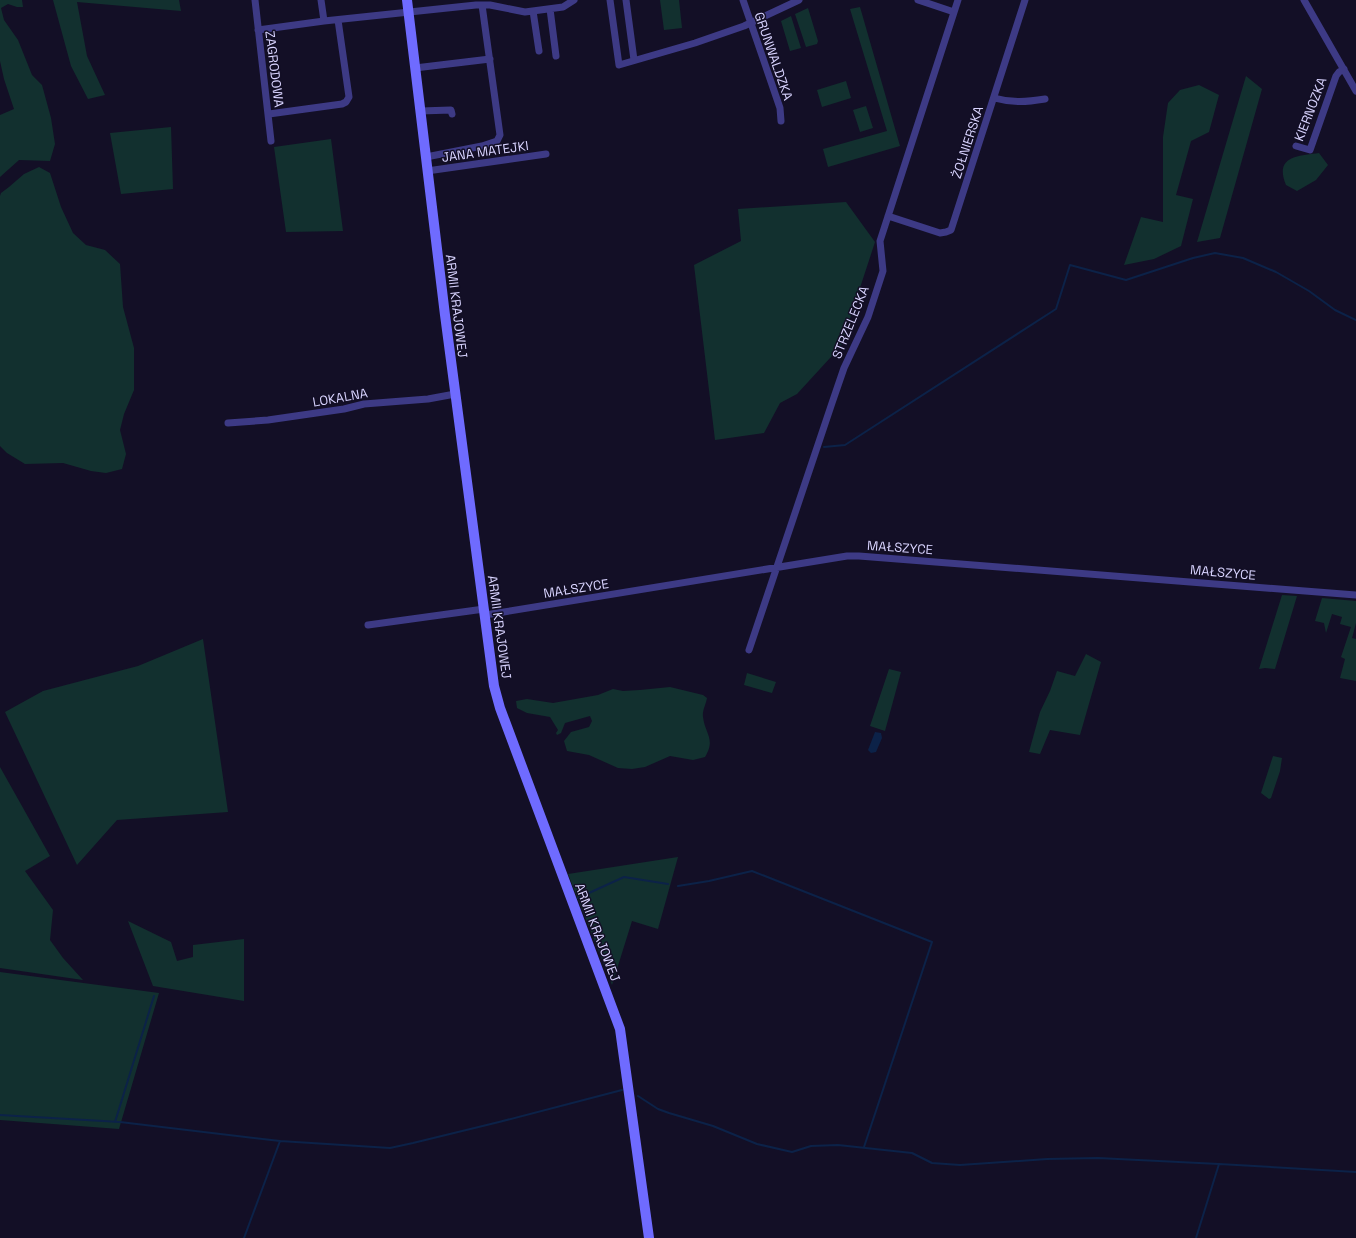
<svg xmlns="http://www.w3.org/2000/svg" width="1356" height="1238" font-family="'Space Grotesk',sans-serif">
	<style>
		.green { fill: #12302f }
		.water { fill: #0c2248 }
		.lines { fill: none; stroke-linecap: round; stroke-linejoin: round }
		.stream { stroke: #0c2248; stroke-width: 2 }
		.street { stroke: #3d3a85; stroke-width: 7 }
		.secondary { stroke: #6f6bff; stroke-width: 10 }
		.labels { text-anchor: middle; stroke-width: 3; stroke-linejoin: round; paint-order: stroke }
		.street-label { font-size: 13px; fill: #d9d4ff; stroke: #130f26 }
	</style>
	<rect width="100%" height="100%" fill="#130f26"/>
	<path class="green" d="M 0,0 L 22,0 L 23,7 L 17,7 L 8,4 L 1,8 L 4,20 L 18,40 L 32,75 L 42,85 L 51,118 L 55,144 L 50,161 L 19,160 L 0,177 L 0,115 L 14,109 L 4,79 L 0,61 Z
		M 53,0 L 179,0 L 181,11 L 77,2 L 87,56 L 105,95 L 88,99 L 71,66 Z
		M 660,0 L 679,0 L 682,28 L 664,30 Z
		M 860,7 L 900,146 L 828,167 L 823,149 L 887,131 L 850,9 Z
		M 808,8 L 818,41 L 817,44 L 806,47 L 795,14 Z
		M 791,16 L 801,48 L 790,51 L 781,21 Z
		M 1246,76 L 1262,89 L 1220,238 L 1197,242 Z
		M 846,81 L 851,98 L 822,107 L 817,90 Z
		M 1199,85 L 1219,95 L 1209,132 L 1191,141 L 1176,195 L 1193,199 L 1181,246 L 1154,259 L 1124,265 L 1141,217 L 1163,222 L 1163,137 L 1168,103 L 1180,90 Z
		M 866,106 L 873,128 L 860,132 L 853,110 Z
		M 171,127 L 173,189 L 121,194 L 110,133 Z
		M 331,139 L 343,231 L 286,232 L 274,147 Z
		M 1319,153 L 1328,165 L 1316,180 L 1297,191 L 1286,185 C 1274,156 1298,156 1319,153 Z
		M 39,167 L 50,173 L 61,207 L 73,233 L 86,245 L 105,250 L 120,264 L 123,307 L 134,348 L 134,390 L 124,414 L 120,430 L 126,454 L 122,469 L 106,473 L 91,471 L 63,463 L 25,464 L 7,453 L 0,446 L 0,196 L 1,193 L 9,187 L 24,174 Z
		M 846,202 L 875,242 L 841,346 L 797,394 L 780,403 L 764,433 L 715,440 L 694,265 L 741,241 L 738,209 Z
		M 1282,595 L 1297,596 L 1275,669 L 1265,668 L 1259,669 Z
		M 1322,598 L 1356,601 L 1356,623 L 1352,638 L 1356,639 L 1356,681 L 1340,678 L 1345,659 L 1341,657 L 1351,627 L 1340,624 L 1342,617 L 1332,614 L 1326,633 L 1324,623 L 1315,621 Z
		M 203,639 L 228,812 L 117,820 L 77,865 L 5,712 L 43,691 L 138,666 Z
		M 1086,654 L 1101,662 L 1080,735 L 1050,730 L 1040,754 L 1029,752 L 1040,712 L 1050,691 L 1057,671 L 1075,676 Z
		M 889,669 L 901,672 L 885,731 L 870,726 Z
		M 747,673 L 776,682 L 772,693 L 744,685 Z
		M 670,687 L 703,695 L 707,698 C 706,704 702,711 703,717 C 705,734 716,739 705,757 L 693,760 L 670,756 L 645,767 L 632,769 L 618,768 L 589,755 L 567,751 L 564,741 L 571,732 L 589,727 L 592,721 L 590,716 L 565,723 L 561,733 L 557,735 L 556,733 L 558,730 L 550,717 L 527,713 L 517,708 L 516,701 L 527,699 L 553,703 L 598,695 L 613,689 L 623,691 L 640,690 Z
		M 1273,756 L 1282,758 L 1280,771 L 1271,798 L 1269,799 L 1261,793 Z
		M 0,767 L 50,856 L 25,871 L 53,910 L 50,940 L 63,958 L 83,980 L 0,968 Z
		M 678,857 L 658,929 L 632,921 L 612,985 L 568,874 Z
		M 128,921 L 171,942 L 177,961 L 193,957 L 193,945 L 244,939 L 244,1001 L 153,986 Z
		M 0,972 L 159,993 L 119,1129 L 0,1120 Z"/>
	<path class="water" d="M 875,732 L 881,733 L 882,738 L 876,752 L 871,753 L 868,750 Z"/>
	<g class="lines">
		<path class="stream" d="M 824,447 L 845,445 L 1056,309 L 1070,265 L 1126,280 L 1193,258 L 1215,253 L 1243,258 L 1276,272 L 1309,291 L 1335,310 L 1356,320
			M 678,886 L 709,881 L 752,871 L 932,942 L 864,1147
			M 578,898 L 624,877 L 668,884
			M 638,1096 L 658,1109 L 669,1113 L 713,1126 L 757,1144 L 792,1152 L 811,1146 L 838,1145 L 912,1153 L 932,1163 L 960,1165 L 1047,1159 L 1098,1158 L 1219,1164 L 1196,1238
			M 0,1115 L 120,1122 L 280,1141 L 390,1148 L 413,1143 L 499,1122 L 622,1090
			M 115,1122 L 154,996
			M 1219,1164 L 1356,1172
			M 244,1238 L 280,1141"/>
		<path class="street" d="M 255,0 L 271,141
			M 321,0 L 324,21
			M 610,0 L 619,65 L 695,43 L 744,26 L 799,0
			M 626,0 L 634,60
			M 743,0 L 780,108 L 781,121
			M 918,0 L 954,12
			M 1304,0 L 1356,91
			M 550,9 L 556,56
			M 533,11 L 539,51
			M 258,30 L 324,21 L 476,5 L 490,5 L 525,12 L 563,7 L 574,0
			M 415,68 L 490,59
			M 994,98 C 1012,103 1027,102 1045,99
			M 420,111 L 451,110 L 452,114
			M 269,114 L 342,104 L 346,102 L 349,97 L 338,20
			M 1296,146 L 1310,150 L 1336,76 L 1339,72 L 1344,69
			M 426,157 L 482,146 L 497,141 L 500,135 L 482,5
			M 427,171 L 546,154
			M 888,216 L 940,233 L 946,232 L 951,230 L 1025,0
			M 228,423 L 268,420 L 344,409 L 364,404 L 428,399 L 455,394
			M 485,615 L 847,556 L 859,556 L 1356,595
			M 368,625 L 484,609
			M 749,650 L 832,403 L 844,368 L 868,317 L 883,271 L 880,241 L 958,0"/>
		<path class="secondary" d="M 407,0 L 445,315 L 494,686 L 500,708 L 620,1029 L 649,1238"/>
	</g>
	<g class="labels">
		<g class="street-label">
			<text transform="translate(774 56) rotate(71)" y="5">GRUNWALDZKA</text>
			<text transform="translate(275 69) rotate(83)" y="5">ZAGRODOWA</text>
			<text transform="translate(1310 109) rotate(-69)" y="5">KIERNOZKA</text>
			<text transform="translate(967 142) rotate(-72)" y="5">ŻOŁNIERSKA</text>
			<text transform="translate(485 151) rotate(-8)" y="5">JANA MATEJKI</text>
			<text transform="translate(457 306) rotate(83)" y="5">ARMII KRAJOWEJ</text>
			<text transform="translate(850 322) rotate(-68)" y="5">STRZELECKA</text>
			<text transform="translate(340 397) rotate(-10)" y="5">LOKALNA</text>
			<text transform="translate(900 547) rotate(4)" y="5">MAŁSZYCE</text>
			<text transform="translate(1223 572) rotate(5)" y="5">MAŁSZYCE</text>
			<text transform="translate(576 588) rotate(-9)" y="5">MAŁSZYCE</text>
			<text transform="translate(500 627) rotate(82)" y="5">ARMII KRAJOWEJ</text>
			<text transform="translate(598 932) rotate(69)" y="5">ARMII KRAJOWEJ</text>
		</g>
	</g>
</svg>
